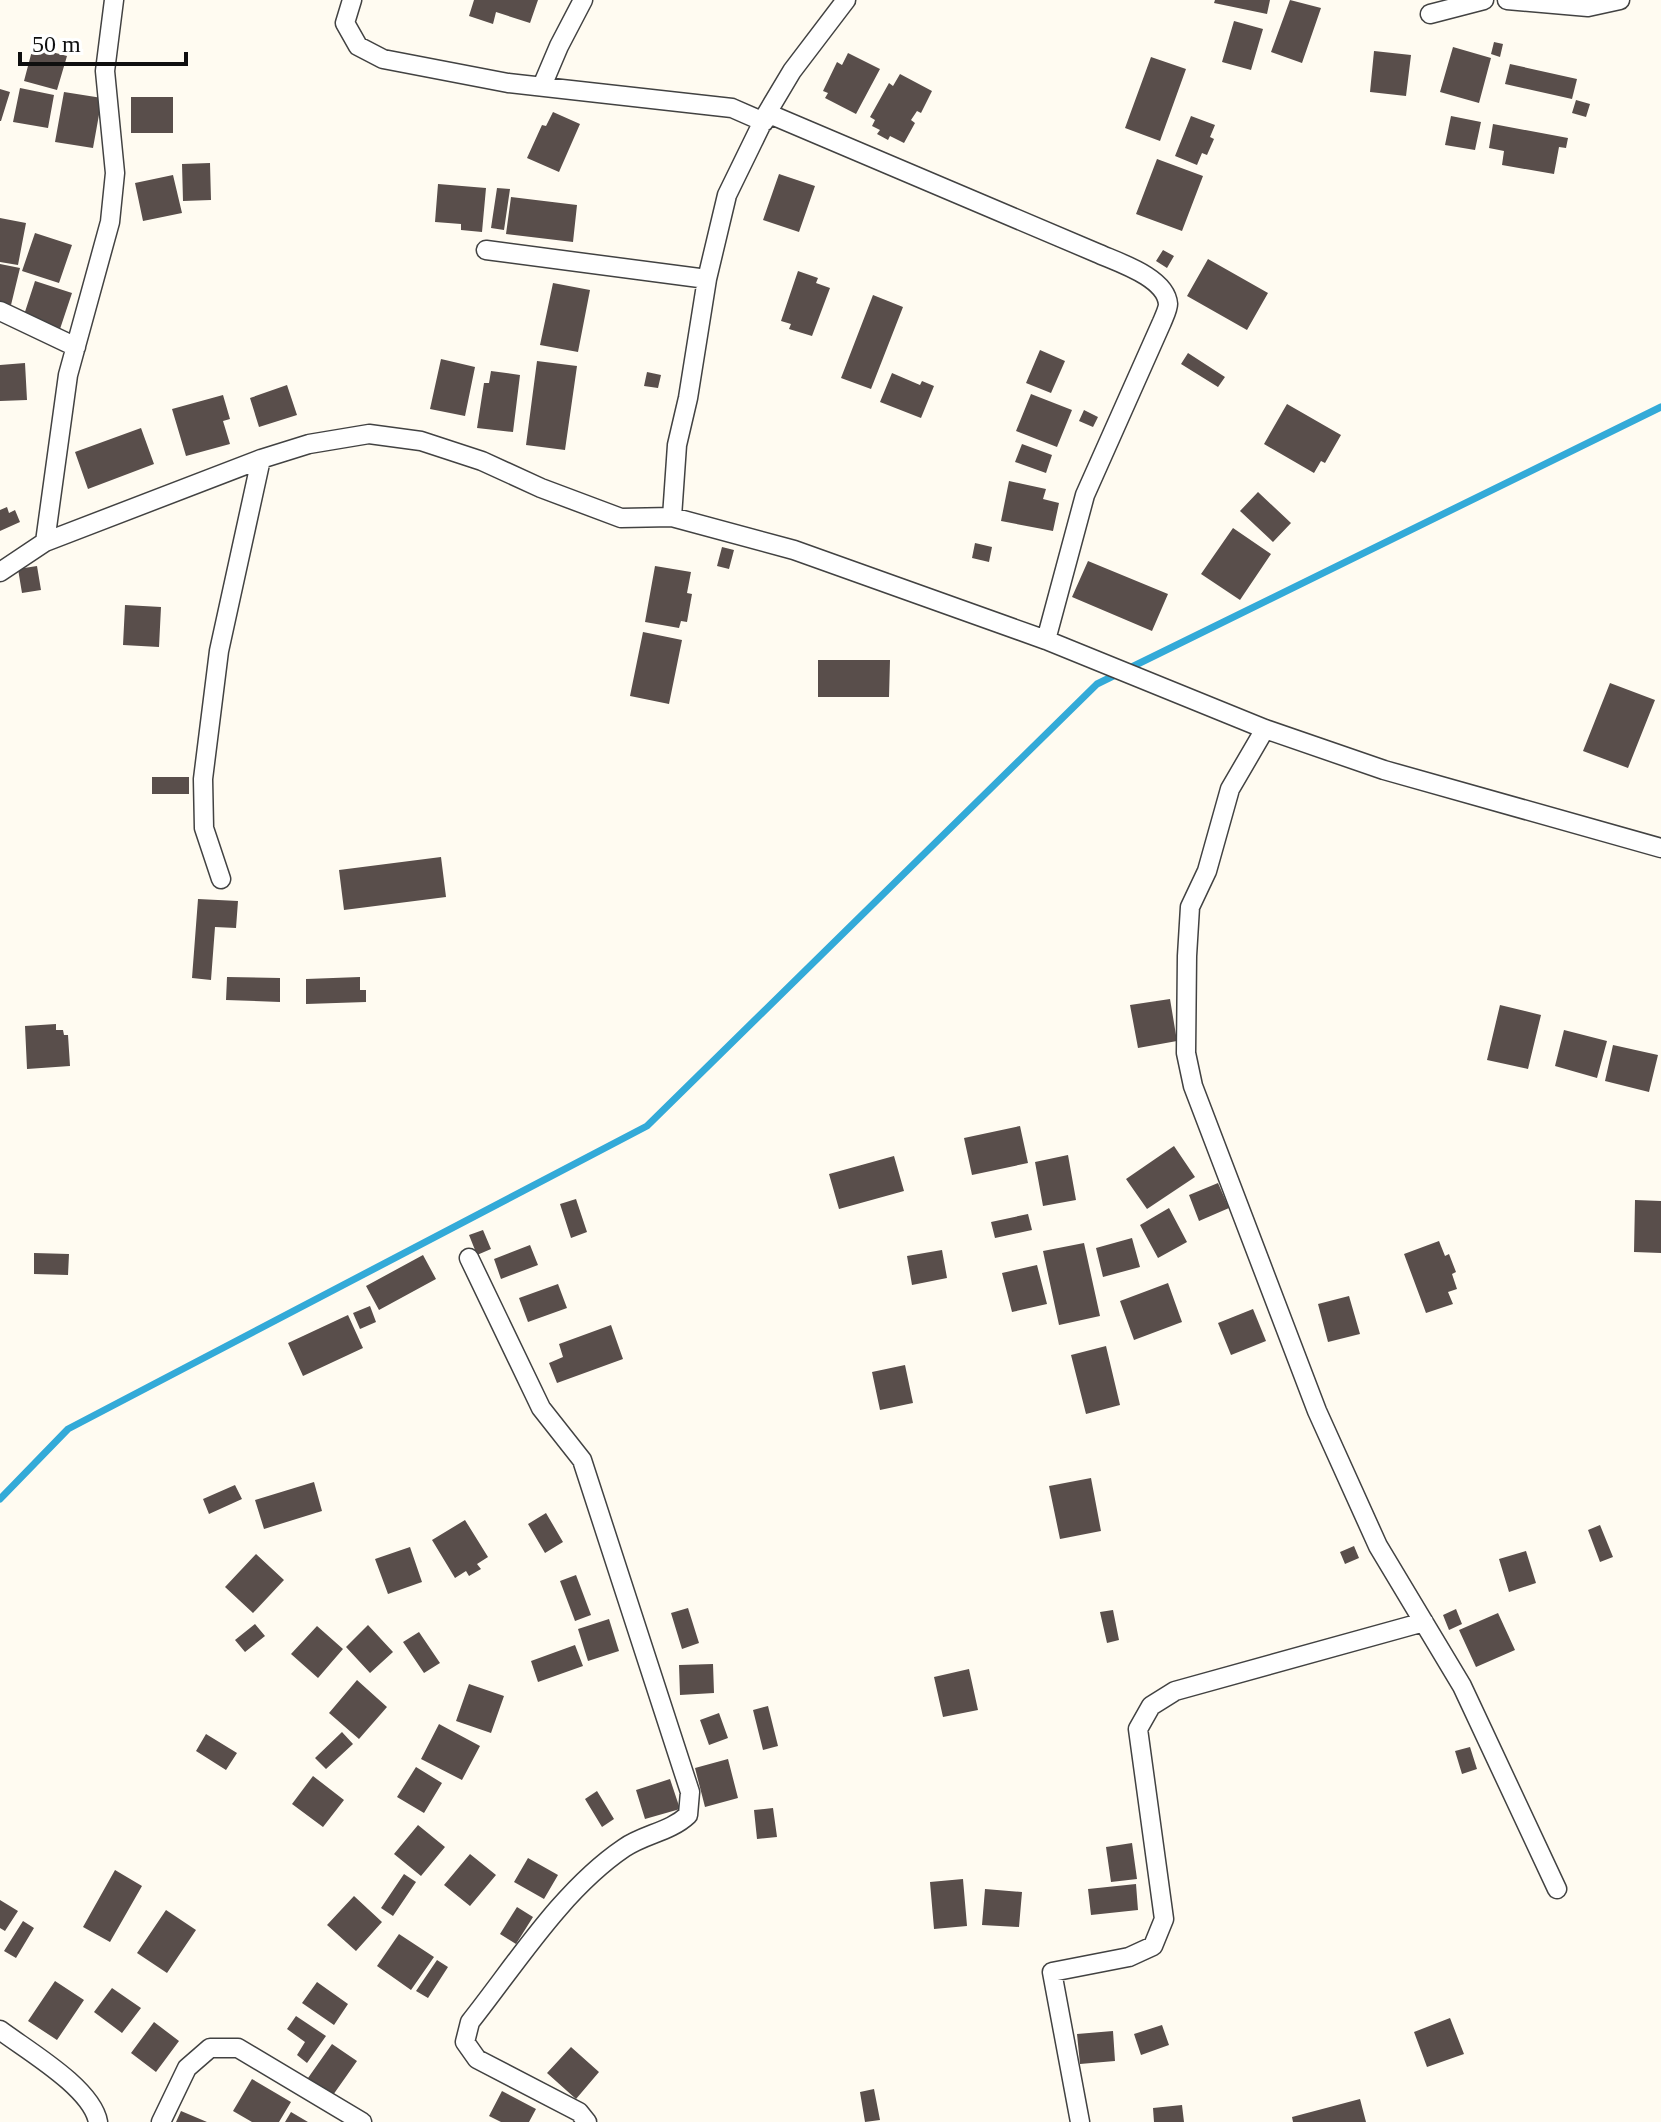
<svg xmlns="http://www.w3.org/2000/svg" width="1661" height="2122" font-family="'Times New Roman',serif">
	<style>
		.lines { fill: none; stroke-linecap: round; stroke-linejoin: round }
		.stream { stroke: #33aad8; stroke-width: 7 }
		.building { fill: #594e4b }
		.minor-casing { stroke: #424242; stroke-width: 21 }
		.minor { stroke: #fff; stroke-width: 18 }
	</style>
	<rect width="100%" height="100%" fill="#fffbf1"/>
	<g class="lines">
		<path class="stream" d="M 0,1499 L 68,1429 L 647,1126 L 1097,684 L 1661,407"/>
	</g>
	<path class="building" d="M 474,0 L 538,0 L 530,23 L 496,12 L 493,24 L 469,16 Z
		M 1215,0 L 1270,0 L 1267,14 L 1214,3 Z
		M 1290,0 L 1321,8 L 1302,63 L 1271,52 Z
		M 1234,21 L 1263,29 L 1251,70 L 1222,62 Z
		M 1494,42 L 1503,44 L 1500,57 L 1491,54 Z
		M 33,47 L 67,56 L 57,90 L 24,81 Z
		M 1453,47 L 1491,58 L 1479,103 L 1440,92 Z
		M 1374,51 L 1411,55 L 1406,96 L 1370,92 Z
		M 848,53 L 880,69 L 856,114 L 825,98 L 828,93 L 823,91 L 837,62 L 842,65 Z
		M 1151,57 L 1186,69 L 1160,141 L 1125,128 Z
		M 1510,64 L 1577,79 L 1572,99 L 1505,84 Z
		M 900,74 L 932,91 L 921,113 L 917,111 L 911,120 L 915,123 L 904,143 L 890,136 L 888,140 L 877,134 L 880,130 L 872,126 L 875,120 L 870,117 L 889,83 L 893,86 Z
		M 20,88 L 54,95 L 48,128 L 13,122 Z
		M 0,89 L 10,92 L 1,121 L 0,121 Z
		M 64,92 L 102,98 L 93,148 L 55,142 Z
		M 131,97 L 173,97 L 173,133 L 131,133 Z
		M 1576,100 L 1590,104 L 1586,117 L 1572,113 Z
		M 553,112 L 580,124 L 559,172 L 527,158 L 542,125 L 546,126 Z
		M 1191,116 L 1215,125 L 1210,137 L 1214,139 L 1207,155 L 1202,153 L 1197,165 L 1175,156 Z
		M 1451,116 L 1481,122 L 1475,150 L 1445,145 Z
		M 1493,124 L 1568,138 L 1566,148 L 1559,147 L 1554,174 L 1502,165 L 1504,151 L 1489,148 Z
		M 1157,159 L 1203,176 L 1182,231 L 1136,214 Z
		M 210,163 L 211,200 L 183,201 L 182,164 Z
		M 779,174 L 815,186 L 799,232 L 763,220 Z
		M 173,175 L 182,213 L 143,221 L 135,183 Z
		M 438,184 L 486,188 L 482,232 L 461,230 L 461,224 L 435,222 Z
		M 497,188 L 510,189 L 504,230 L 491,228 Z
		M 511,197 L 577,205 L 573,242 L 506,234 Z
		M 0,218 L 26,223 L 18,265 L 0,262 Z
		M 35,233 L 72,245 L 59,283 L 22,271 Z
		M 1163,250 L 1174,256 L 1167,268 L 1156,261 Z
		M 1208,259 L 1268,293 L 1247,330 L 1187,296 Z
		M 0,264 L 20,268 L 11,305 L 0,302 Z
		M 798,271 L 818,278 L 816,283 L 830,288 L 812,336 L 789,329 L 791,324 L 781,321 Z
		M 35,281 L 72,293 L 60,329 L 23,318 Z
		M 553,283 L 590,290 L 578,352 L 540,345 Z
		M 873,295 L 903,307 L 871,389 L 841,378 Z
		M 1040,350 L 1065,361 L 1051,393 L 1026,383 Z
		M 1188,353 L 1225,377 L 1218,387 L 1181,364 Z
		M 441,359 L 475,367 L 465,416 L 430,409 Z
		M 537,361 L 577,366 L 565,450 L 526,445 Z
		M 25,363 L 27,400 L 0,401 L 0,365 Z
		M 491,371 L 520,375 L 513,432 L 477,428 L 484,383 L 489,383 Z
		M 647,372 L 661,375 L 658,388 L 644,386 Z
		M 892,373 L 920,385 L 922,381 L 934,386 L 921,418 L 880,402 Z
		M 287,385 L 297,415 L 259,427 L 250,398 Z
		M 1031,394 L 1072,410 L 1057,447 L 1016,431 Z
		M 223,395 L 230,419 L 223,421 L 230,444 L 186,456 L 172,409 Z
		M 1287,404 L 1341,435 L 1325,463 L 1321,461 L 1314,473 L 1264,444 Z
		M 1084,410 L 1098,417 L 1093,427 L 1079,421 Z
		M 141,428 L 154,464 L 88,489 L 75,452 Z
		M 1022,444 L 1052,455 L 1046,473 L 1015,462 Z
		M 1009,481 L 1046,489 L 1043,499 L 1059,503 L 1053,531 L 1001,521 Z
		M 1258,492 L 1291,523 L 1273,542 L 1240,511 Z
		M 7,507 L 9,513 L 15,510 L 20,522 L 0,531 L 0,510 Z
		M 1233,528 L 1271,554 L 1240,600 L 1201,574 Z
		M 975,543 L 992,547 L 989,562 L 972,558 Z
		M 722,547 L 734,550 L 729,569 L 717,566 Z
		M 1088,561 L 1168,594 L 1152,631 L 1072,597 Z
		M 37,566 L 41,590 L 22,593 L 18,569 Z
		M 655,566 L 691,572 L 687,593 L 692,594 L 687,622 L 681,621 L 679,628 L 645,622 Z
		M 125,605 L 161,607 L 159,647 L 123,645 Z
		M 643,632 L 682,640 L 669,704 L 630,696 Z
		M 818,660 L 890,660 L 889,697 L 818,697 Z
		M 1610,683 L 1655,700 L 1628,768 L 1583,751 Z
		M 152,777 L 189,777 L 189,794 L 152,794 Z
		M 441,857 L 446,897 L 344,910 L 339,870 Z
		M 198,899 L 238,901 L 236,928 L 215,927 L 211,980 L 192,978 Z
		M 227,977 L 280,978 L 280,1002 L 226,1000 Z
		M 360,977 L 360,990 L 366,990 L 366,1002 L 306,1004 L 306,979 Z
		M 1170,999 L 1177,1041 L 1138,1048 L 1130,1005 Z
		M 1500,1005 L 1541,1015 L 1528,1069 L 1487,1060 Z
		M 56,1024 L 56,1030 L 63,1030 L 64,1035 L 68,1035 L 70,1066 L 27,1069 L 25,1026 Z
		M 1564,1030 L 1607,1041 L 1597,1078 L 1555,1066 Z
		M 1613,1045 L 1658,1055 L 1649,1092 L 1605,1081 Z
		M 1020,1126 L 1028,1163 L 972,1175 L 964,1138 Z
		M 1174,1146 L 1195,1177 L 1147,1209 L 1126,1179 Z
		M 1068,1155 L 1076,1200 L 1043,1206 L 1035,1162 Z
		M 894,1156 L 904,1191 L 839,1209 L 829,1174 Z
		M 1218,1183 L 1229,1208 L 1199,1221 L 1189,1195 Z
		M 576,1199 L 587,1232 L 571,1238 L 560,1204 Z
		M 1635,1200 L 1661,1201 L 1661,1253 L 1634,1252 Z
		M 1169,1208 L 1187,1242 L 1158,1258 L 1140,1225 Z
		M 1028,1214 L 1032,1230 L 995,1238 L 991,1222 Z
		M 483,1230 L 491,1249 L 477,1255 L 469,1235 Z
		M 1132,1238 L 1140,1267 L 1103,1277 L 1096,1248 Z
		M 1439,1241 L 1445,1256 L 1449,1254 L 1456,1272 L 1452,1274 L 1457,1289 L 1448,1292 L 1453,1304 L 1426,1313 L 1404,1254 Z
		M 1084,1243 L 1100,1316 L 1059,1325 L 1043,1251 Z
		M 530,1245 L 538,1265 L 501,1279 L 494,1259 Z
		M 942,1250 L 947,1278 L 912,1285 L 907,1256 Z
		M 34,1253 L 69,1254 L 68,1275 L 34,1274 Z
		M 423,1255 L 436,1279 L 379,1310 L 366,1286 Z
		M 1037,1265 L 1047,1304 L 1012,1312 L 1002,1273 Z
		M 1168,1283 L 1182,1322 L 1134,1340 L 1120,1301 Z
		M 558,1284 L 567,1308 L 528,1322 L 519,1298 Z
		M 1349,1296 L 1360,1334 L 1328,1342 L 1318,1304 Z
		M 370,1306 L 376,1322 L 360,1329 L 353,1313 Z
		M 1253,1309 L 1266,1341 L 1231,1355 L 1218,1323 Z
		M 348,1315 L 363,1348 L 303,1376 L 288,1343 Z
		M 611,1325 L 623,1359 L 557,1383 L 549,1363 L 563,1357 L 559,1344 Z
		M 1106,1346 L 1120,1405 L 1086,1414 L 1071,1355 Z
		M 905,1365 L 913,1403 L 880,1410 L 872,1372 Z
		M 1091,1478 L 1101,1531 L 1060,1539 L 1049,1486 Z
		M 314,1482 L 322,1511 L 264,1529 L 255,1500 Z
		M 235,1485 L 242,1499 L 209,1514 L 203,1499 Z
		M 546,1513 L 563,1542 L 545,1553 L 528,1524 Z
		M 465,1520 L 488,1557 L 477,1564 L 481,1569 L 469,1576 L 466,1571 L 455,1578 L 432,1540 Z
		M 1600,1525 L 1613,1557 L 1600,1562 L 1588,1530 Z
		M 1354,1546 L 1359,1558 L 1345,1564 L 1340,1552 Z
		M 410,1547 L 422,1582 L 388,1594 L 375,1559 Z
		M 1526,1551 L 1536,1583 L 1509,1592 L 1499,1559 Z
		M 256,1554 L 284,1580 L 253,1613 L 225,1587 Z
		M 576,1575 L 591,1615 L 575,1621 L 560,1581 Z
		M 688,1608 L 699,1643 L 682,1649 L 671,1613 Z
		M 1456,1609 L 1462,1624 L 1449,1630 L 1443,1615 Z
		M 1113,1610 L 1119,1640 L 1107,1643 L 1100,1612 Z
		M 1498,1613 L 1515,1650 L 1476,1667 L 1459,1630 Z
		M 609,1619 L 619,1651 L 588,1661 L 578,1629 Z
		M 255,1624 L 265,1636 L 245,1652 L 235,1640 Z
		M 368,1625 L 393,1652 L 370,1673 L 346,1647 Z
		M 317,1626 L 343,1649 L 318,1678 L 291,1654 Z
		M 419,1632 L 440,1663 L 424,1673 L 403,1642 Z
		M 575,1645 L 583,1666 L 538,1682 L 531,1661 Z
		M 713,1664 L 714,1693 L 680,1695 L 679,1665 Z
		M 969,1669 L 978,1710 L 943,1717 L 934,1677 Z
		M 357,1680 L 387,1707 L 359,1739 L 329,1713 Z
		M 469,1684 L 504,1696 L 491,1733 L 456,1721 Z
		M 768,1706 L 778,1746 L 763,1750 L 753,1710 Z
		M 719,1713 L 728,1738 L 709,1745 L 700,1720 Z
		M 439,1724 L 480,1746 L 462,1780 L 421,1759 Z
		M 342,1732 L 353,1744 L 326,1769 L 315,1758 Z
		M 206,1734 L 237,1753 L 226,1770 L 196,1751 Z
		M 1470,1747 L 1477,1769 L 1462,1774 L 1455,1751 Z
		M 728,1759 L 738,1798 L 705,1807 L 695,1768 Z
		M 416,1767 L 442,1783 L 424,1813 L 397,1797 Z
		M 313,1776 L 344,1800 L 323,1827 L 292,1804 Z
		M 670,1779 L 680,1809 L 645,1819 L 636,1790 Z
		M 597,1791 L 614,1819 L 602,1827 L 585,1799 Z
		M 773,1808 L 777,1837 L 757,1839 L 754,1810 Z
		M 418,1825 L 445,1847 L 421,1876 L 394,1854 Z
		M 1132,1843 L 1137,1879 L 1111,1882 L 1106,1847 Z
		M 470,1854 L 496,1875 L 470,1906 L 444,1885 Z
		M 528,1858 L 558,1875 L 544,1899 L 514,1882 Z
		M 115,1870 L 142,1886 L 110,1942 L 83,1927 Z
		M 404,1874 L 416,1882 L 393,1916 L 381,1908 Z
		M 963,1879 L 967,1926 L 934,1929 L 930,1882 Z
		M 1136,1884 L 1138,1910 L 1091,1915 L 1088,1889 Z
		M 985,1889 L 1022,1892 L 1019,1927 L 982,1925 Z
		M 354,1896 L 382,1922 L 356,1951 L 327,1925 Z
		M 0,1900 L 18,1911 L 5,1931 L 0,1928 Z
		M 517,1907 L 533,1917 L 516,1944 L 500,1934 Z
		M 166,1910 L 196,1930 L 167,1973 L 137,1953 Z
		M 23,1921 L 34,1928 L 16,1958 L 4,1951 Z
		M 399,1934 L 434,1957 L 411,1990 L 377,1966 Z
		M 437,1960 L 448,1967 L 428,1998 L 416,1991 Z
		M 55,1981 L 84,2000 L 57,2040 L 28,2021 Z
		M 317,1982 L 348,2004 L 334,2025 L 302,2003 Z
		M 112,1988 L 141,2008 L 122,2033 L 94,2012 Z
		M 296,2016 L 326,2036 L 307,2063 L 297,2055 L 305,2042 L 287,2029 Z
		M 1450,2018 L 1464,2054 L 1427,2067 L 1414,2032 Z
		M 154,2022 L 179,2041 L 156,2072 L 131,2053 Z
		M 1162,2025 L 1169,2045 L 1141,2055 L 1134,2034 Z
		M 1113,2031 L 1115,2061 L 1080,2064 L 1077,2034 Z
		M 332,2044 L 357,2061 L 333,2095 L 308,2078 Z
		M 571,2047 L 599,2072 L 576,2099 L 547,2073 Z
		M 252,2079 L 291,2102 L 279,2122 L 252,2122 L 233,2111 Z
		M 874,2089 L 880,2120 L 865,2122 L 860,2092 Z
		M 502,2091 L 536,2109 L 529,2122 L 501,2122 L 489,2116 Z
		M 1360,2099 L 1366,2122 L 1293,2122 L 1292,2117 Z
		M 1182,2105 L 1184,2122 L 1154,2122 L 1153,2108 Z
		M 181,2111 L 207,2122 L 176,2122 Z
		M 291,2112 L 308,2122 L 285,2122 Z"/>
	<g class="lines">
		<defs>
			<path id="minor" d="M 352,0 L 345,23 L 358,46 L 383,59 L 508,83 L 732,108 L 764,122
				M 1507,0 L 1588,7 L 1620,0
				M 1430,14 L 1484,0
				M 542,86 L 559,46 L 583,0
				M 767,113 L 1097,253 C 1117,262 1166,277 1168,304 C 1168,309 1164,317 1162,322 L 1085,495 L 1046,640
				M 486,250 L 707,279
				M 0,311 L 76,347
				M 672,517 L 677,445 L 688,398 L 707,279 L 727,195 L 767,113 L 792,71 L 846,0
				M 45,542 L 68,375 L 110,222 L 115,173 L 105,71 L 114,0
				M 0,572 L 45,542 L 261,459 L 309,444 L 369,434 L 421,441 L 482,461 L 541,488 L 621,518 L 672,517 L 794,550 L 1046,640 L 1265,729 L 1384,770 L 1661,848
				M 1265,729 L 1230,789 L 1207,871 L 1190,907 L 1187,956 L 1186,1053 L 1193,1086 L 1317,1411 L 1378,1546 L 1462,1686 L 1557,1889
				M 221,879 L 204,828 L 203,779 L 219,651 L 261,459
				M 469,1258 L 541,1408 L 582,1460 L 690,1792 L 688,1815 C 670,1832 644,1834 624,1848 C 562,1890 516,1964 470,2022 L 465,2042 L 477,2059 L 579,2112 L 587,2122
				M 0,2030 C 28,2051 92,2088 98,2122
				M 161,2122 L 187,2068 L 210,2048 L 238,2048 L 362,2122
				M 1080,2122 L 1052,1972 L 1129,1957 L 1153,1946 L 1164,1919 L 1138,1729 L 1151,1706 L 1175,1691 L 1424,1622"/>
		</defs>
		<use href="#minor" class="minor-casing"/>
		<use href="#minor" class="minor"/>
	</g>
	<path d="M20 52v12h166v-12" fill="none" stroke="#0f0f0f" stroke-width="4"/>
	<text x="32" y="52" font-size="24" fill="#0f0f0f" stroke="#ffffff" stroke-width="6" paint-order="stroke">50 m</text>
</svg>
